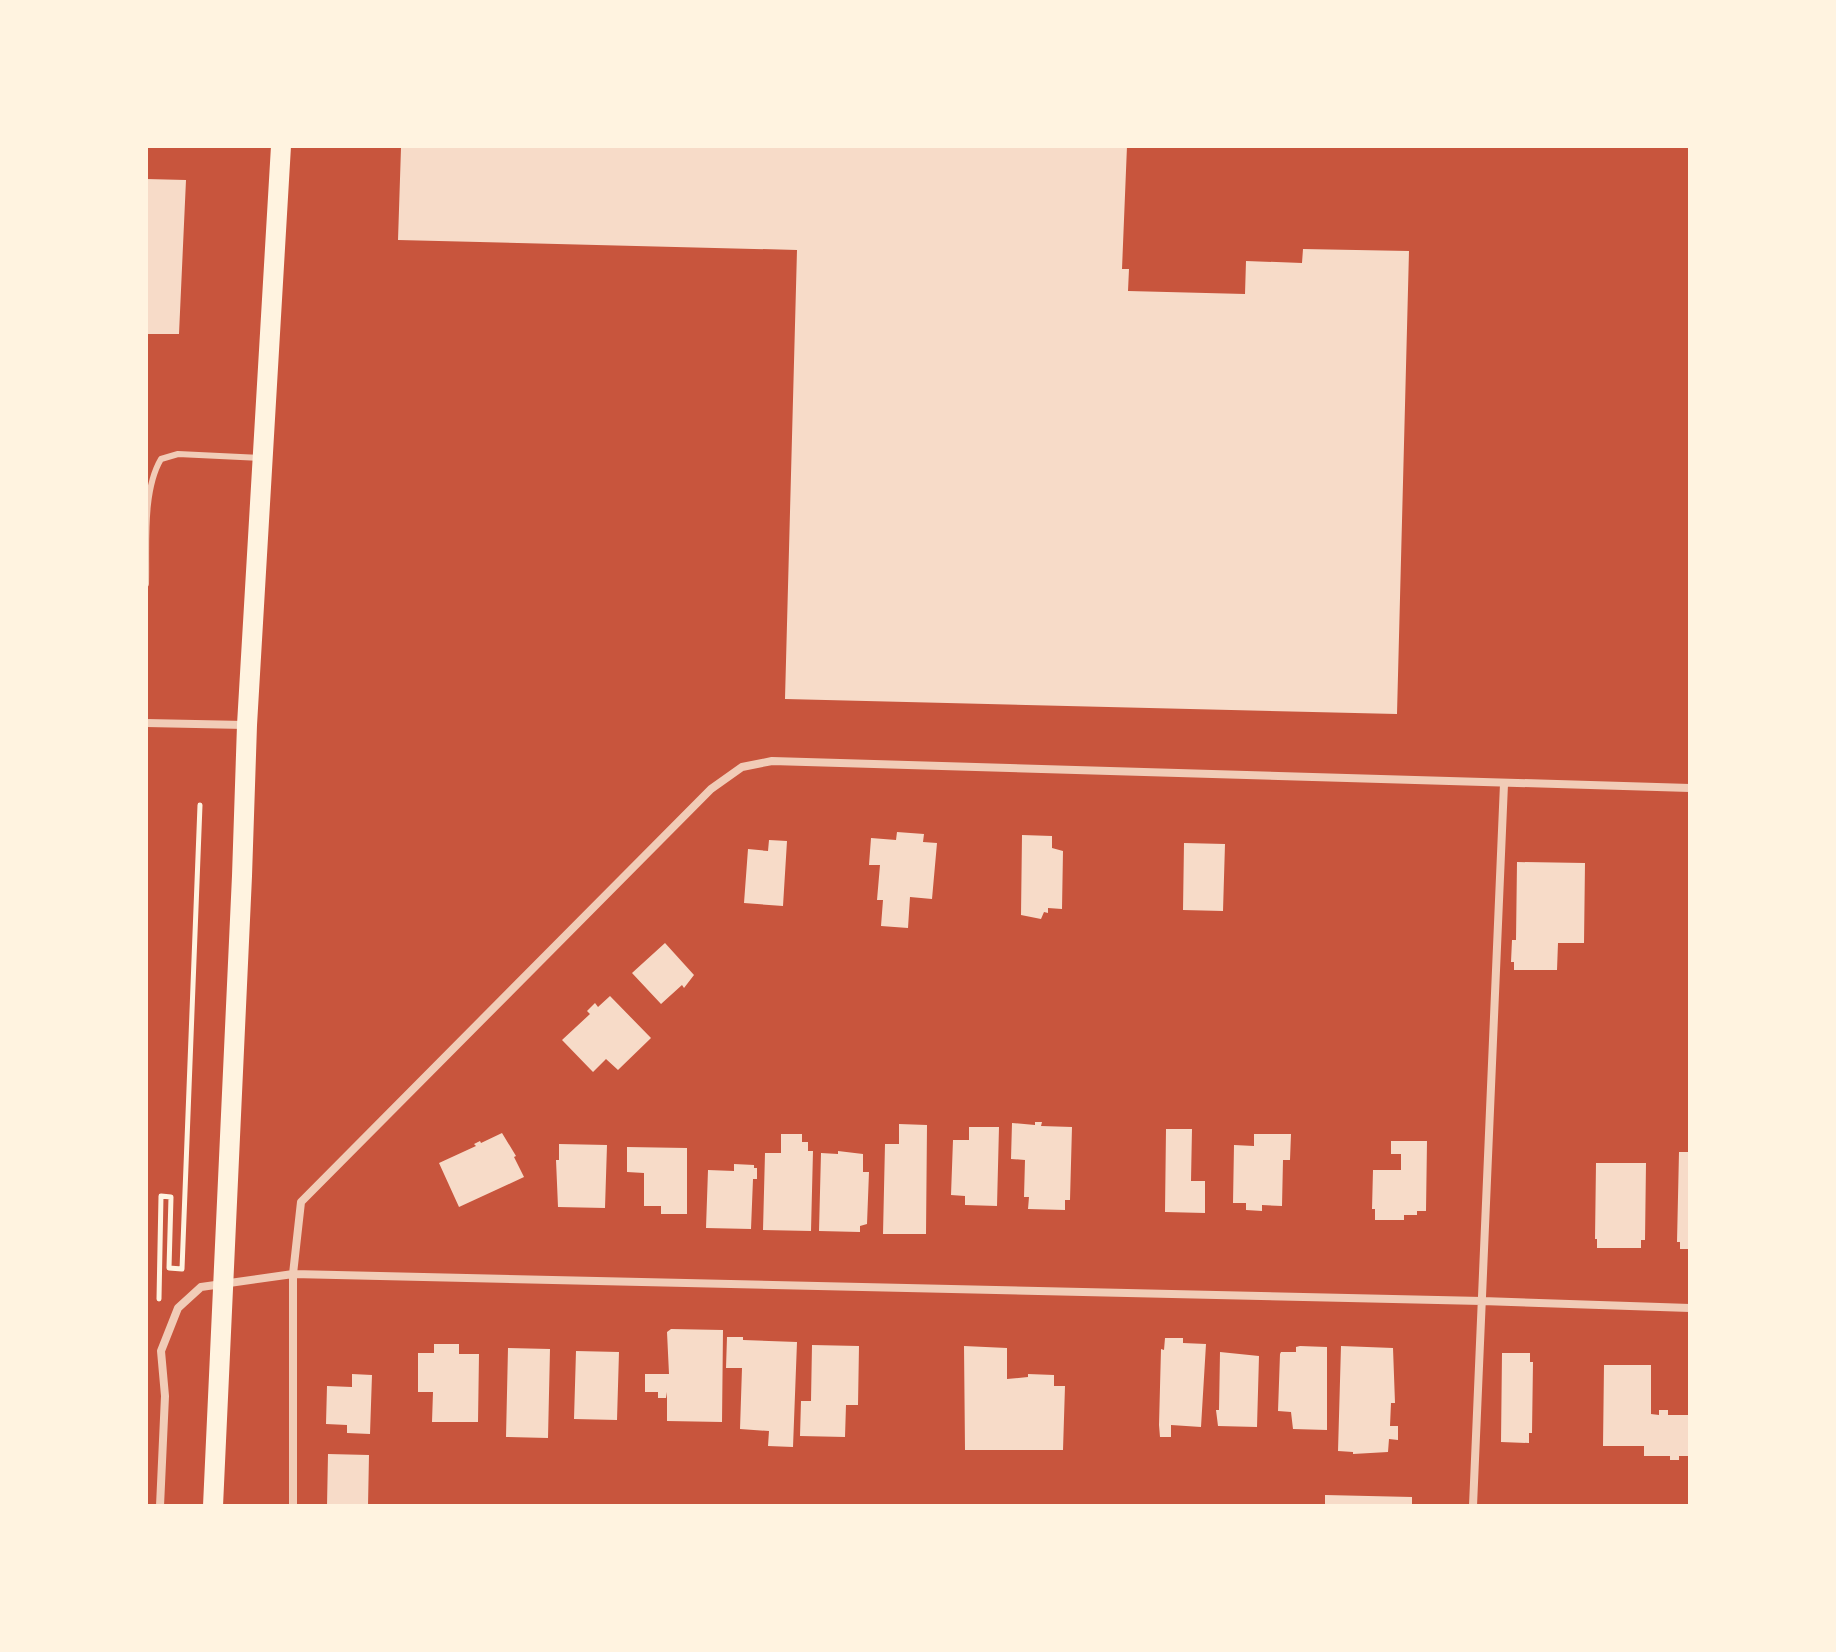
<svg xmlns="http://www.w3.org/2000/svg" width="1836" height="1652" font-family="'PT Sans',sans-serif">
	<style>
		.building { fill: #f7dbc8 }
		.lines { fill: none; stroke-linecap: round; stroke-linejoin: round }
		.path { stroke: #fff3e0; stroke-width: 5 }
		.service { stroke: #f1ccb7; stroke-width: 6 }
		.minor { stroke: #f1ccb7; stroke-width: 8 }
		.primary { stroke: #fff3e0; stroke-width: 20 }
	</style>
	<rect width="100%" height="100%" fill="#c8553d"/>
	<path class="building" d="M 414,146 L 1127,146 L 1122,269 L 1129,269 L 1128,291 L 1245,294 L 1246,261 L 1302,263 L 1303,249 L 1409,251 L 1397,714 L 785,699 L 797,250 L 398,240 L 401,148 L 414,148 Z
		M 146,179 L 186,180 L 179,334 L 146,334 Z
		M 897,832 L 924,834 L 923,842 L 937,843 L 932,899 L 910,897 L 908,928 L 881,926 L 883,900 L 877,900 L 880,865 L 869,865 L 871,838 L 896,840 Z
		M 1022,835 L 1052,836 L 1052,848 L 1063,851 L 1062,909 L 1048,908 L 1048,913 L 1044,912 L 1041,919 L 1021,915 Z
		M 769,840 L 787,841 L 783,906 L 744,903 L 748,849 L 768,851 Z
		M 1184,843 L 1225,844 L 1223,911 L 1183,910 Z
		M 1517,862 L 1585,863 L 1584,943 L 1558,943 L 1557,970 L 1514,970 L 1514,962 L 1511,962 L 1512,940 L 1516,940 Z
		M 665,943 L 694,975 L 684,988 L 682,985 L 661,1004 L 632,973 Z
		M 610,996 L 651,1038 L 618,1070 L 606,1059 L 593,1072 L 562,1040 L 590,1014 L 587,1011 L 595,1003 L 598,1007 Z
		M 1035,1122 L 1042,1122 L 1041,1126 L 1072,1127 L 1070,1200 L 1065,1200 L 1065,1210 L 1028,1209 L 1029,1197 L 1024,1197 L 1025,1160 L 1011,1159 L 1012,1123 L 1035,1125 Z
		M 899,1124 L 927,1125 L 926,1234 L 883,1234 L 885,1144 L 899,1144 Z
		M 969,1127 L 999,1127 L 997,1206 L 965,1205 L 965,1196 L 951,1195 L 953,1140 L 969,1140 Z
		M 1166,1129 L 1192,1129 L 1191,1181 L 1205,1181 L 1205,1213 L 1165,1212 Z
		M 502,1133 L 516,1156 L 514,1157 L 524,1177 L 459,1207 L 439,1163 L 476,1146 L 474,1144 L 480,1141 L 481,1143 Z
		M 781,1134 L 802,1134 L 802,1142 L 808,1142 L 808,1151 L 813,1151 L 811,1231 L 763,1230 L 765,1153 L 781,1153 Z
		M 1254,1134 L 1291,1134 L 1290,1160 L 1283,1160 L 1282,1206 L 1262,1205 L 1262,1211 L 1246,1210 L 1246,1203 L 1233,1203 L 1234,1145 L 1254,1146 Z
		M 1391,1141 L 1427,1141 L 1426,1211 L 1417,1211 L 1417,1215 L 1404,1215 L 1404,1220 L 1375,1220 L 1375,1209 L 1372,1209 L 1373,1170 L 1401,1170 L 1401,1154 L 1391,1154 Z
		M 559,1144 L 607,1145 L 605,1208 L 558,1207 L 556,1160 L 559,1160 Z
		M 627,1147 L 687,1148 L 687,1214 L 661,1214 L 661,1206 L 644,1206 L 644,1173 L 627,1172 Z
		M 838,1151 L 863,1154 L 863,1172 L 869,1172 L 867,1224 L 860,1226 L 860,1232 L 819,1231 L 821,1153 L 838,1154 Z
		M 1679,1152 L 1690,1152 L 1690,1249 L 1680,1249 L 1680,1242 L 1677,1242 Z
		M 1596,1163 L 1646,1163 L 1645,1240 L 1641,1240 L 1641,1248 L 1597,1248 L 1597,1239 L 1595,1239 Z
		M 734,1164 L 754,1165 L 754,1168 L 757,1168 L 757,1179 L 753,1179 L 751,1229 L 706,1228 L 708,1170 L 734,1171 Z
		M 671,1329 L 723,1330 L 722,1422 L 667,1421 L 667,1392 L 666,1398 L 658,1398 L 658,1392 L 645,1392 L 645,1374 L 669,1374 L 667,1332 Z
		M 727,1337 L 743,1337 L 743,1340 L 797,1342 L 793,1447 L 768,1446 L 769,1431 L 740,1429 L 742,1368 L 726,1368 Z
		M 1165,1338 L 1183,1338 L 1183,1343 L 1206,1344 L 1201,1427 L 1171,1425 L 1171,1437 L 1160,1437 L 1159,1425 L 1161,1349 L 1164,1350 Z
		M 434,1344 L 459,1344 L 459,1354 L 479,1354 L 478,1422 L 432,1422 L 433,1392 L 418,1392 L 418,1353 L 434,1353 Z
		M 812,1345 L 859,1346 L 858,1405 L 846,1405 L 845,1437 L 800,1436 L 801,1401 L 811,1401 Z
		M 964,1346 L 1007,1348 L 1007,1379 L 1028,1377 L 1028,1374 L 1054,1375 L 1054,1386 L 1065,1386 L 1063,1450 L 965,1450 Z
		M 1300,1346 L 1327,1347 L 1327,1430 L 1293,1429 L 1291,1412 L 1278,1411 L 1280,1354 L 1281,1352 L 1296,1352 L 1296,1347 Z
		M 1341,1346 L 1393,1348 L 1395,1403 L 1391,1403 L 1390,1426 L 1398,1426 L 1398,1440 L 1389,1439 L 1388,1452 L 1353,1454 L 1353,1452 L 1338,1451 Z
		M 508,1348 L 550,1349 L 548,1438 L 506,1437 Z
		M 576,1351 L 619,1352 L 617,1420 L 574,1419 Z
		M 1220,1352 L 1259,1356 L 1257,1427 L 1218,1426 L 1216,1410 L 1219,1410 Z
		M 1502,1353 L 1530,1353 L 1530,1362 L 1533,1362 L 1532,1433 L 1529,1433 L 1529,1443 L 1501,1442 Z
		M 1604,1365 L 1651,1365 L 1651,1414 L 1659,1415 L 1659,1410 L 1668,1410 L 1668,1415 L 1690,1415 L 1690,1456 L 1679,1456 L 1679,1460 L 1670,1460 L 1670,1456 L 1644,1456 L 1644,1446 L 1603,1446 Z
		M 352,1374 L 372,1375 L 370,1434 L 347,1433 L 347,1425 L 326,1424 L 327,1386 L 352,1387 Z
		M 328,1454 L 369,1455 L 368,1506 L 327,1506 Z
		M 1325,1495 L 1412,1497 L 1412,1506 L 1325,1506 Z"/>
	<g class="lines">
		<path class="path" d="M 159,1299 L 161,1196 L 171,1197 L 169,1268 L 182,1269 L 200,805"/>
		<path class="service" d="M 146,584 C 147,546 142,491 161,459 L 178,454 L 261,458"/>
		<path class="minor" d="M 146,723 L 245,725
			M 160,1506 L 165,1396 L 161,1351 L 178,1308 L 201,1287 L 293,1274 L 1482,1301 L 1690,1308
			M 293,1506 L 293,1274 L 301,1202 L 711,789 L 742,767 L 772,761 L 1690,788
			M 1473,1506 L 1504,784"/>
		<path class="primary" d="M 213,1506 L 242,876 L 247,725 L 281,146"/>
	</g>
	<rect width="1836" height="1652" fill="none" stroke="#fff3e0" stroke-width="296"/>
</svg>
